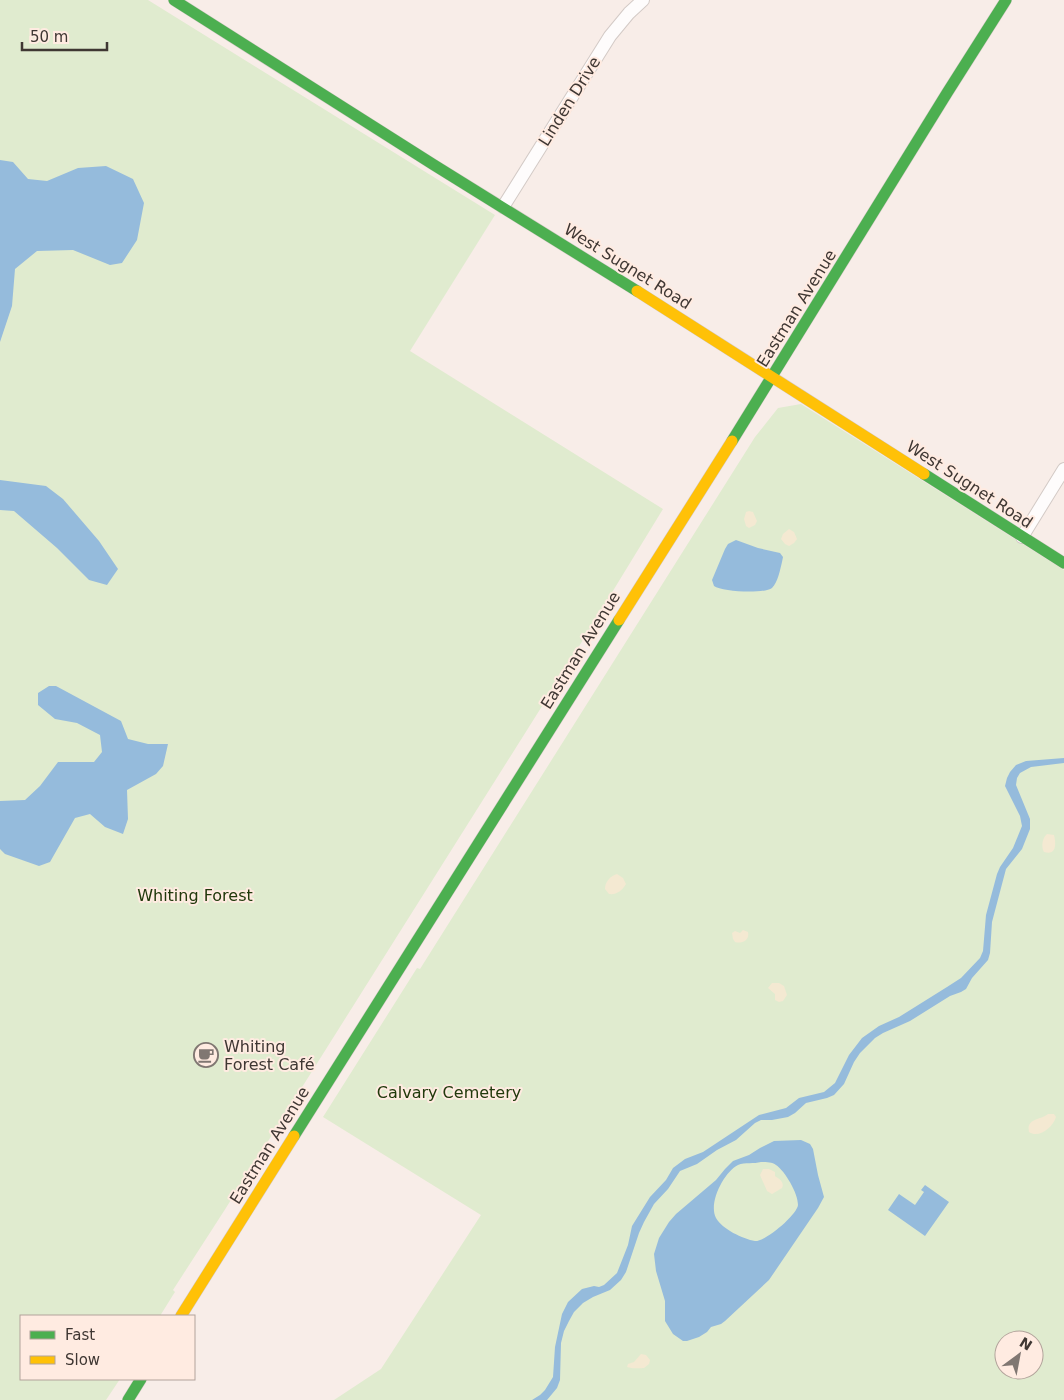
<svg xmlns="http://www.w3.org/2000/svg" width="1064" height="1400" font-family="'DejaVu Sans',sans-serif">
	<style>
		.green { fill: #e0ebcf; fill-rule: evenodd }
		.sand { fill: #f4e9d2 }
		.water { fill: #95bbdc; fill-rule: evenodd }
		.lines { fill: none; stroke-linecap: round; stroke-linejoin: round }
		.street-casing { stroke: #d3cac6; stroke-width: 14 }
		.fast-casing { stroke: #d3cac6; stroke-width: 12 }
		.slow-casing { stroke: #d3cac6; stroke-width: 12 }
		.street { stroke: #fefcfc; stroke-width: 12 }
		.fast { stroke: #4caf50; stroke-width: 11 }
		.slow { stroke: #ffc107; stroke-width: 11 }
		.labels { text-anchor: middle; stroke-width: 4; stroke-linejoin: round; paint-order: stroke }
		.street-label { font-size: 16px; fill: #3f3733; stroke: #ffebe1 }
		.park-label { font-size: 16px; fill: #21390c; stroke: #ffebe1 }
		.poi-label { font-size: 16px; fill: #3f3733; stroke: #ffebe1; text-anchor: start }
	</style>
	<rect width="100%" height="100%" fill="#f8ede8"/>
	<path class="green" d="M 0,0 L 148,0 L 495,215 L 410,351 L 663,509 L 556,684 L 224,1211 L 173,1290 L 175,1292 L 173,1295 L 160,1316 L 21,1316 L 21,1379 L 120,1379 L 106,1400 L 0,1400 Z
		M 801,404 L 1064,570 L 1064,1400 L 334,1400 L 381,1369 L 481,1215 L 323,1117 L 417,968 L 420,969 L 755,437 L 778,408 ZM 1004,1340 L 1034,1340 L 1034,1370 L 1004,1370 Z"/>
	<path class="sand" d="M 749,511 L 753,512 L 757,521 L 755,525 L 749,528 L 746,526 L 744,519 L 746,512 Z
		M 789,529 L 794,532 L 797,539 L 794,543 L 789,546 L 785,544 L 781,539 L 783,534 Z
		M 1047,834 L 1054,835 C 1056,843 1057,856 1044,852 C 1041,847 1042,838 1047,834 Z
		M 617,874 L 623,878 L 626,884 C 622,891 616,895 609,894 L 605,889 C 605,882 610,876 617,874 Z
		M 743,930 L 748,932 C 750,940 742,944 735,942 L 733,939 L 732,933 L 735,931 L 740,933 Z
		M 772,983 L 779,983 L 784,986 L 787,995 L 783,1001 L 779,1002 L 775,1000 L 775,994 L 768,988 Z
		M 1048,1114 L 1054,1114 L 1056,1117 C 1053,1127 1039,1139 1029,1132 C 1026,1118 1041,1120 1048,1114 Z
		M 763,1169 L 769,1169 L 775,1172 L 775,1176 C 779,1179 785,1182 782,1188 L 772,1194 L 767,1191 L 760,1175 Z
		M 641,1354 L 646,1355 L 650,1360 L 649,1364 L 644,1368 C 638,1368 633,1369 627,1367 L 628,1364 L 634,1362 Z"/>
	<path class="water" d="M 0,160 L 13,162 L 28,179 L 47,181 L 78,168 L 106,166 L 133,179 L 144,203 L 137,240 L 122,263 L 110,265 L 73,250 L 37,251 L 15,269 L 12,306 L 0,342 Z
		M 0,480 L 46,486 L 63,499 L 99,541 L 118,569 L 107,585 L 89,580 L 57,548 L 14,511 L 0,510 Z
		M 736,540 L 758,548 L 780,553 L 783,557 L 782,562 C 780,570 778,582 772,588 C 764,594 722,592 714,586 L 712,580 L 725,549 L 728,544 Z
		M 49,686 L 56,686 L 121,721 L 128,739 L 148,744 L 168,744 L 163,766 L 156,774 L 127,790 L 128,819 L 123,834 L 105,827 L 90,814 L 75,818 L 50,862 L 39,866 L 5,854 L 0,849 L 0,801 L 25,800 L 40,786 L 58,762 L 94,762 L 102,752 L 100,735 L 77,723 L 55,719 L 38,705 L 38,693 Z
		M 1064,758 L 1064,763 L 1031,767 L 1020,773 L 1017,778 L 1016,785 L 1030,819 L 1030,829 L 1022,849 L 1006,869 L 992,922 L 990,953 L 988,960 L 972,978 L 966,989 L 961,992 L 950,996 L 910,1021 L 883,1033 L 875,1038 L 860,1053 L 854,1062 L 844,1084 L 834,1095 L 827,1098 L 806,1103 L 795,1113 L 788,1117 L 772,1120 L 761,1120 L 755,1123 L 736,1140 L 717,1150 L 697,1164 L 680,1171 L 668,1189 L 654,1204 L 644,1222 L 639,1233 L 626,1272 L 621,1280 L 610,1290 L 593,1297 L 583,1303 L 574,1312 L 569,1321 L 564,1331 L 561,1343 L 560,1380 L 557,1388 L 547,1400 L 532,1400 L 540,1395 L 545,1390 L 553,1377 L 555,1347 L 562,1314 L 568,1302 L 582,1289 L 594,1286 L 599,1287 L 604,1285 L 617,1273 L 628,1245 L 632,1226 L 650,1197 L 666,1180 L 673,1168 L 685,1159 L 703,1152 L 759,1115 L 786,1108 L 799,1098 L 824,1092 L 835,1083 L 849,1055 L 862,1038 L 879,1026 L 899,1017 L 947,987 L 961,978 L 980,958 L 983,951 L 986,915 L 997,874 L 1000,867 L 1013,848 L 1022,826 L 1020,816 L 1005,786 L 1007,778 L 1010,772 L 1016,765 L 1026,761 Z
		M 801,1140 L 810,1144 L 813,1149 L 818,1175 L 824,1197 L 818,1208 L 769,1280 L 725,1321 L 721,1324 L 711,1327 L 707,1332 L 699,1337 L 687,1341 L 683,1341 L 673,1334 L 665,1321 L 665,1301 L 656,1271 L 654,1254 L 659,1238 L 669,1222 L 676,1214 L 716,1180 L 725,1169 L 733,1161 L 749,1155 L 760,1148 L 774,1141 ZM 761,1162 C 766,1162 772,1162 776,1165 C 785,1171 798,1193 798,1205 C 797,1215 765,1242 755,1241 C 743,1239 722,1229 716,1218 C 708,1203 724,1172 738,1165 C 745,1162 754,1164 761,1162 Z
		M 925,1185 L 949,1202 L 925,1236 L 888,1210 L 899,1194 L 915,1205 L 924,1192 L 921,1190 Z"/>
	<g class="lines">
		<defs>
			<path id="street" d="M 503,207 L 610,36 L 629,13 L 643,0
				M 1022,537 L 1064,469"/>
			<path id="fast" d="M 174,0 L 434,165 L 637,291
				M 732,441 L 947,93 L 1006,0
				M 924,474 L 1064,563
				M 294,1136 L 619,620
				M 128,1400 L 141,1379"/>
			<path id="slow" d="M 637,291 L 924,474
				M 619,620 L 732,441
				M 181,1316 L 294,1136"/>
		</defs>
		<use href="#street" class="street-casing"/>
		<use href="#fast" class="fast-casing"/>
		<use href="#slow" class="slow-casing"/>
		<use href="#street" class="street"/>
		<use href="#fast" class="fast"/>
		<use href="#slow" class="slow"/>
	</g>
	<defs>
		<symbol id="cafe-ring" viewBox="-11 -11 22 22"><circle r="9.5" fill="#ffebe1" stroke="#807772" stroke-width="1.5"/><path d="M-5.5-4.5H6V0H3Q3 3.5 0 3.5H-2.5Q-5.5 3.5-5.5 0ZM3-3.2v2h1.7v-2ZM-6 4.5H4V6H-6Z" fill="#807772"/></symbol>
	</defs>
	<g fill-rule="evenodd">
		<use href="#cafe-ring" x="192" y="1041" width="28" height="28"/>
	</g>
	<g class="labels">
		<g class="street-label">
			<text transform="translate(569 101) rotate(-58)" y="6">Linden Drive</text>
			<text transform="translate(628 266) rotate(32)" y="6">West Sugnet Road</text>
			<text transform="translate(796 308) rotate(-58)" y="6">Eastman Avenue</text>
			<text transform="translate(970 484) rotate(33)" y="6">West Sugnet Road</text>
			<text transform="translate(580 650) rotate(-58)" y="6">Eastman Avenue</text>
			<text transform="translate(269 1145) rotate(-58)" y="6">Eastman Avenue</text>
		</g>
		<g class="park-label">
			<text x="195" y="901">Whiting Forest</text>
			<text x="449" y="1098">Calvary Cemetery</text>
		</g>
		<g class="poi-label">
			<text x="224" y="1052">Whiting<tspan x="224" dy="18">Forest Café</tspan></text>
		</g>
	</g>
	<rect x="20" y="1315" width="175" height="65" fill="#ffebe1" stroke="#b2a39b"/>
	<rect x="30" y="1331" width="25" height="8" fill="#4caf50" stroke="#b2a39b"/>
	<text x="65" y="1340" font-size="15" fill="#3f3733">Fast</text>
	<rect x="30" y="1356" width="25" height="8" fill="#ffc107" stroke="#b2a39b"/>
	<text x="65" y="1365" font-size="15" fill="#3f3733">Slow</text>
	<g transform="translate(1019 1355) rotate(32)"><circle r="24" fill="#ffebe1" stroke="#b2a39b"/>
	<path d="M0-4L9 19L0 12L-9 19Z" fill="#807772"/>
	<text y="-8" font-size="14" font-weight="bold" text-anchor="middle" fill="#3f3733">N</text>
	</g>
	<path d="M22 42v8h85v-8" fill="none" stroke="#3f3733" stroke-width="2.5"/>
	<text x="30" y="42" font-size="15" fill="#3f3733" stroke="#ffebe1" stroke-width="4" paint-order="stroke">50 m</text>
</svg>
